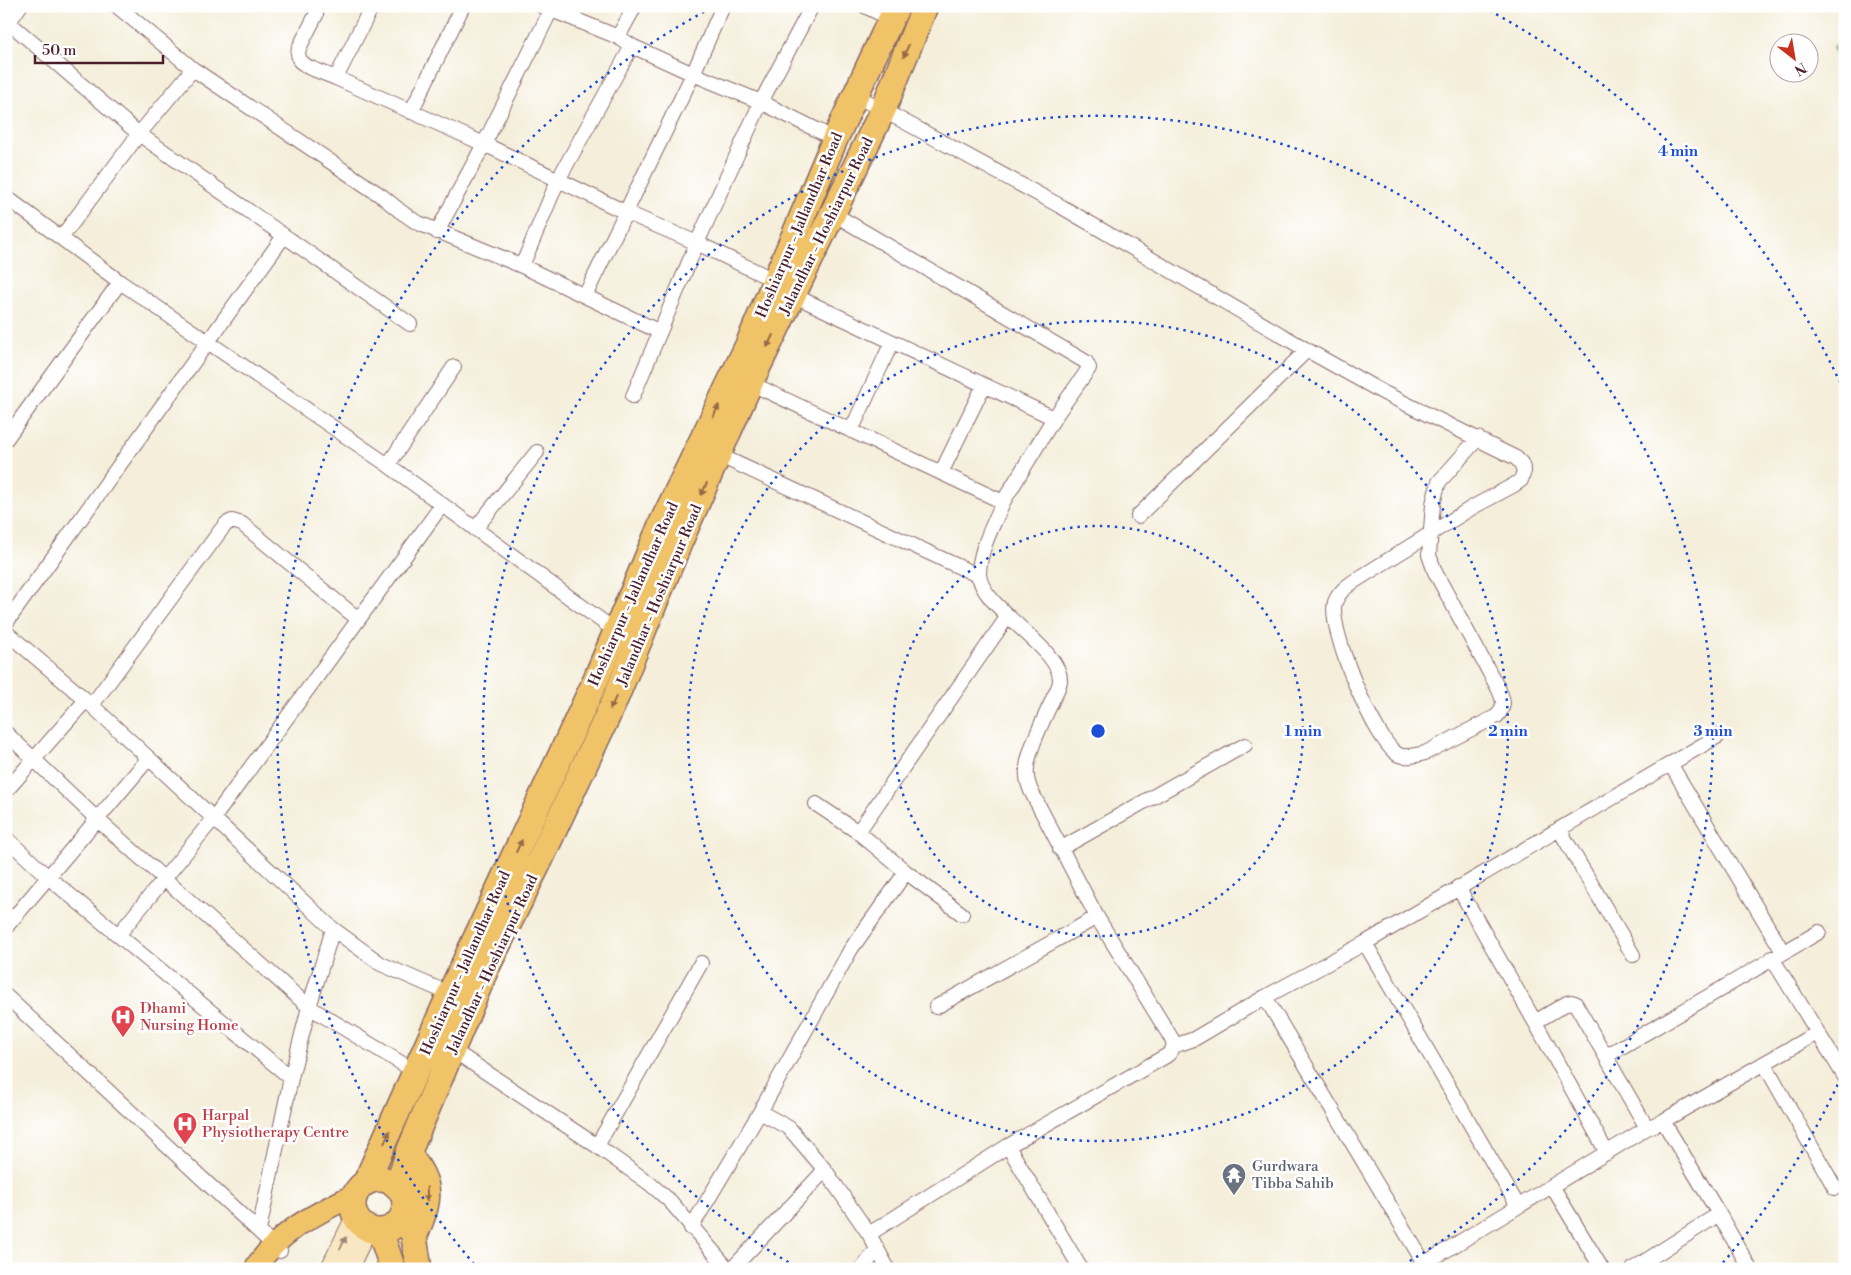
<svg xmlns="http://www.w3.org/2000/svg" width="1851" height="1275" font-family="'Libre Bodoni',serif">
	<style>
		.grass { fill: url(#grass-tufts); stroke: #68765a }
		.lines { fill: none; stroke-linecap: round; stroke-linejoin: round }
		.street-casing { stroke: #866768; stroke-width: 16 }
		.secondary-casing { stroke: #866768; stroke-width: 21 }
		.primary-casing { stroke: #866768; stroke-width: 24 }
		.highway-casing { stroke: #866768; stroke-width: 28 }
		.street { stroke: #fff; stroke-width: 14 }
		.secondary { stroke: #f9e7c3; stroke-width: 19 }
		.primary { stroke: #f1c369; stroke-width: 21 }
		.highway { stroke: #f1c369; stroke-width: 25 }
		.oneway { fill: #956947 }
		.oneway2 { fill: #a28377 }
		.ring { fill: none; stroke: #1d4ed8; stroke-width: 2.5; stroke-dasharray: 2.5 5 }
		.labels { text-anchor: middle; stroke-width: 5; stroke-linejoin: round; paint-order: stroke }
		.street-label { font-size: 15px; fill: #4a1f2b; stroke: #fff }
		.health-label { font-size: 15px; fill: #be3a42; stroke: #fff; text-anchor: start }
		.worship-label { font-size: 15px; fill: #5b616d; stroke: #fff; text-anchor: start }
		.centre { fill: #1d4ed8; stroke: #fff; stroke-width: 2.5 }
		.ring-label { font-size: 15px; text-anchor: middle; font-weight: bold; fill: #1d4ed8; stroke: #fff; stroke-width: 5; stroke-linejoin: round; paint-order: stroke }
	</style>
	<defs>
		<pattern id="grass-tufts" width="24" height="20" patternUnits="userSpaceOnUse" patternTransform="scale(1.25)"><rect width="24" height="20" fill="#86cd88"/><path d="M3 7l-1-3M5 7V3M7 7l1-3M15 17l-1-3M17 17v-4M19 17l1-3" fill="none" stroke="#70a66f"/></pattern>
	</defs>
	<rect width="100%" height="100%" fill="#fff"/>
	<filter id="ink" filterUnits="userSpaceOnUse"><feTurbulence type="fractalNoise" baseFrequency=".02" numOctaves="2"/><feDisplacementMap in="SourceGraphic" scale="10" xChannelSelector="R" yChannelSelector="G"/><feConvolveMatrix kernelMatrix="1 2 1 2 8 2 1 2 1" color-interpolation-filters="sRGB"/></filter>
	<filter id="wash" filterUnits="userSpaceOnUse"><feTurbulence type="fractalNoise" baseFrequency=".0096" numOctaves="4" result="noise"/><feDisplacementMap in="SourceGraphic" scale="20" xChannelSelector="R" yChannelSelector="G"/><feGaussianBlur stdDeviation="1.12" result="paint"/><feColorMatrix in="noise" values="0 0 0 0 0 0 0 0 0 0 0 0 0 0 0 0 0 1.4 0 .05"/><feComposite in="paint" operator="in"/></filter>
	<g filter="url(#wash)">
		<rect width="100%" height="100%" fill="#f4eeda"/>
		<path class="grass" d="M 1845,40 L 1845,68 L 1832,47 Z"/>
	</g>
	<g filter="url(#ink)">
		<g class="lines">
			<defs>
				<path id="street" d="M 117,6 L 193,69 L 383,197 L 400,211 L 416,222 L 522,266 L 660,332
					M 316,6 L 316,15 L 299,48 L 298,54 L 300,61 L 308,67 L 336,78 L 484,144 L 625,212 L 697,243 L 776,281
					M 542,6 L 618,37 L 632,46 L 693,74 L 761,102 L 835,139
					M 865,6 L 891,19
					M 6,20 L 139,134 L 410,324
					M 9,22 L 20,6
					M 618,37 L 635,6
					M 336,78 L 372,6
					M 855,95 L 1062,207 L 1307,350 L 1384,393 L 1516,458 L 1521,463 L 1524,471 L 1521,480 L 1514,485 L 1473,507 L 1353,582 C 1346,587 1339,592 1335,602 C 1327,627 1375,743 1399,755 C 1407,758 1417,755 1425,753 L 1497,716 C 1505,706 1504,701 1499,690 L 1435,572 L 1429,555 L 1433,504 L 1436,492 L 1439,482 L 1478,438
					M 411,112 L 463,6
					M 6,197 L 120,282 L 388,465 L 617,632
					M 832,213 L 1086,362 L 1089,368 L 1085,374 L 1054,418 L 1003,502
					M 437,232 L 484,144 L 553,6
					M 61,238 L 139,134 L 193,69
					M 522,266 L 558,180 L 632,46
					M 793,295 L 1054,418
					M 585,296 L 693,74 L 723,6
					M 750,383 L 1003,502 C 994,524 979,550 979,574 C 980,607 1061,648 1060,680 C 1060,687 1054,695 1052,701 C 1044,719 1024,757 1027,776 C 1027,781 1029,786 1031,791 L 1097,917 L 1173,1041 C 1174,1048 1172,1052 1166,1056 L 1008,1146
					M 633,396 L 697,243 L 761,102 L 812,6
					M 851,431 L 892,342
					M 6,439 L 120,282
					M 712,452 L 979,576
					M 388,465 L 454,367
					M 941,473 L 984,385
					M 1138,516 L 1307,350
					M 475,529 L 537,452
					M 6,623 L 284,236
					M 6,632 L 86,700 L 333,929 L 381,964 L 450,994
					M 92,705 L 221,530 L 226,524 L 232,521 L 242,524 L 358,619
					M 6,733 L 98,820 L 309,1007 L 416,1072
					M 1671,765 L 1783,952
					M 6,791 L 86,700
					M 816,804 L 858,832 L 906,872 L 962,914
					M 1559,829 L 1633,955
					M 858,832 L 1008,616
					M 6,838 L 48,877 L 291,1078
					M 1060,849 L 1245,745
					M 1458,887 L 1535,1022
					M 6,927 L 148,759
					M 119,934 L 213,819 L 442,505
					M 1365,943 L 1518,1206
					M 1772,958 L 1845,1077
					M 6,996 L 280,1251
					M 1265,997 L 1424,1263
					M 936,1007 L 1097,917
					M 1174,1046 L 1194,1039 L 1265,997 L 1365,943 L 1718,736
					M 451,1049 L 597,1146 L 649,1183 L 670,1201 L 728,1269
					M 1606,1056 L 1819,932
					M 1764,1063 L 1835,1188
					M 760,1112 L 789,1128 L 825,1170
					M 1663,1121 L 1719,1214 L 1750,1269
					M 597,1146 L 701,963
					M 1607,1153 L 1535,1022 L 1567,1003 L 1571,1002 L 1575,1003 L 1647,1128
					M 1552,1186 L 1602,1269
					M 691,1228 L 760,1112 L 851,949 L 906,872
					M 259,1230 L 291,1078 L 309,1007 L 333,929
					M 869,1234 L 888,1269
					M 1417,1268 L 1647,1128 L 1663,1121 L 1817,1033
					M 732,1269 L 825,1170 L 869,1234 L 1008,1146 L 1081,1269
					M 862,1269 L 877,1249
					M 1633,1269 L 1719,1214"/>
				<path id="secondary" d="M 330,1269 L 355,1218
					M 348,1269 L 367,1229"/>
				<path id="primary" d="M 257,1265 C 285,1227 315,1215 355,1194"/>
				<path id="highway" d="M 408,1154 C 434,1187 430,1200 414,1237
					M353 1205a26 26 0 1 1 52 0a26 26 0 1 1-52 0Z
					M 366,1182 L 450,994 L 593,686 L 661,525 L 748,345 L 835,139 L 897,6
					M 397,1186 L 410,1149 L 487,967 L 540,860 L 614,702 L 680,541 L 750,383 L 883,110 L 925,6
					M 409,1221 L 414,1237 L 419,1269
					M 380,1231 L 393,1269"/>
			</defs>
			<use href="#street" class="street-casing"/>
			<use href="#secondary" class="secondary-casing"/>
			<use href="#primary" class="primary-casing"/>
			<use href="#highway" class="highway-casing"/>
			<use href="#street" class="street"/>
			<use href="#secondary" class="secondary"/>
			<use href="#primary" class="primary"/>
			<use href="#highway" class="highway"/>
		</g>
		<defs><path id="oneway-solid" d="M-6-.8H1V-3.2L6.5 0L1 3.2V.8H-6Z" transform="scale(1.25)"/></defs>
		<g class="oneway">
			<use href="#oneway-solid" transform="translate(906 51) rotate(113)"/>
			<use href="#oneway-solid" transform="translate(770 341) rotate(116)"/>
			<use href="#oneway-solid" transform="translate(716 411) rotate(-65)"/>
			<use href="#oneway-solid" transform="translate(704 489) rotate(115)"/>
			<use href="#oneway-solid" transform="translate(613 703) rotate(114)"/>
			<use href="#oneway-solid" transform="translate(519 846) rotate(-65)"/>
			<use href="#oneway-solid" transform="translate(387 1137) rotate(-66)"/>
			<use href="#oneway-solid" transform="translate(427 1194) rotate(88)"/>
		</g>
		<use class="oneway2" href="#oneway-solid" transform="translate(343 1243) rotate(-64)"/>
	</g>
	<g class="ring">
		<circle cx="1098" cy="731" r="205"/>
		<circle cx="1098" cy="731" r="410"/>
		<path d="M795 1266A615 615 0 1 1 1401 1266"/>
		<path d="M1844 1071A820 820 0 0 1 1722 1264M474 1264A820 820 0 0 1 713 7M1483 7A820 820 0 0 1 1844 391"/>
	</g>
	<defs>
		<symbol id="hospital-pin" viewBox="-11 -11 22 30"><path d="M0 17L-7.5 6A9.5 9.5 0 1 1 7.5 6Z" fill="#e0444e" stroke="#fff"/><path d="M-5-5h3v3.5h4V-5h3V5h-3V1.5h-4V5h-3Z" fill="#fff"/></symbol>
		<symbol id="temple-pin" viewBox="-11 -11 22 30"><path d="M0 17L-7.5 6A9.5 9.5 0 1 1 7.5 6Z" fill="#6b7280" stroke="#fff"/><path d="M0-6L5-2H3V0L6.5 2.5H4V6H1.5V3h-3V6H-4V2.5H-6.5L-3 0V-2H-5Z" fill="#fff"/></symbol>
	</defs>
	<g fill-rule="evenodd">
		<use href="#hospital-pin" x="109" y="1003" width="28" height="38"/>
		<use href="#hospital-pin" x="171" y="1110" width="28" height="38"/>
		<use href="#temple-pin" x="1220" y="1161" width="28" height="38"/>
	</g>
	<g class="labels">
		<g class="street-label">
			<text transform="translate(799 225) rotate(-67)" y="5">Hoshiarpur - Jallandhar Road</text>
			<text transform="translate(826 226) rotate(-64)" y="5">Jalandhar - Hoshiarpur Road</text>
			<text transform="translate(633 594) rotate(-66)" y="5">Hoshiarpur - Jallandhar Road</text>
			<text transform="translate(659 595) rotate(-67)" y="5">Jalandhar - Hoshiarpur Road</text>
			<text transform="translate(465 963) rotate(-66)" y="5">Hoshiarpur - Jallandhar Road</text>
			<text transform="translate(492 964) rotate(-65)" y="5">Jalandhar - Hoshiarpur Road</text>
		</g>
		<g class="health-label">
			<text x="140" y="1013">Dhami<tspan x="140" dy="17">Nursing Home</tspan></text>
			<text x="202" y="1120">Harpal<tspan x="202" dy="17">Physiotherapy Centre</tspan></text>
		</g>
		<g class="worship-label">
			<text x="1252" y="1171">Gurdwara<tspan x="1252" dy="17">Tibba Sahib</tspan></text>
		</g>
	</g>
	<circle cx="1098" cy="731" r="8" class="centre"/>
	<g class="ring-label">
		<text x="1678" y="156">4 min</text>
		<text x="1303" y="736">1 min</text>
		<text x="1508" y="736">2 min</text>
		<text x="1713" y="736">3 min</text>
	</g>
	<rect width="1851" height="1275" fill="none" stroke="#fff" stroke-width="25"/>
	<g transform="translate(1794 58) rotate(149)"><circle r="24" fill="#ffffff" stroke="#b7a5aa"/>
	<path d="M0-4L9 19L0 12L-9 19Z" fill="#c8321e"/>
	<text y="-8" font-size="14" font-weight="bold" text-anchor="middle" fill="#4a1f2b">N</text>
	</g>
	<path d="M35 55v8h128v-8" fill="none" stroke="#4a1f2b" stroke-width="2.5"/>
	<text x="42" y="55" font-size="15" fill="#4a1f2b" stroke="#ffffff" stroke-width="4" paint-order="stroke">50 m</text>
</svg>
